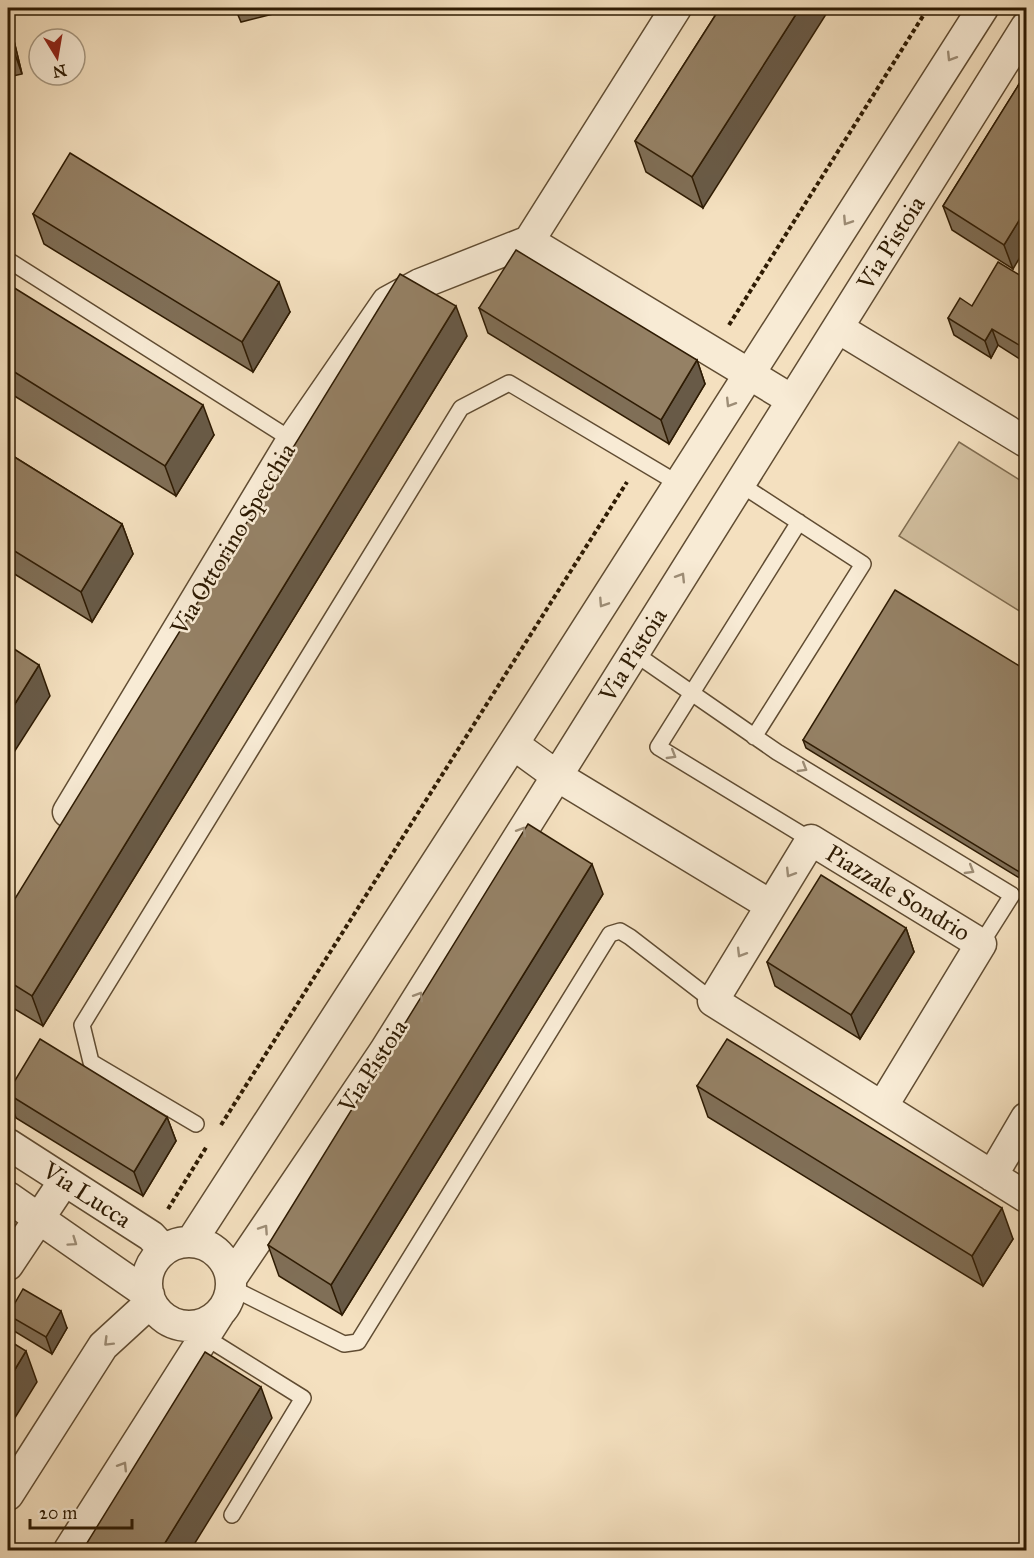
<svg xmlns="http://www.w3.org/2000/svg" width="1034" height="1558" font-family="'IM FELL Great Primer',serif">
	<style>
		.grass { fill: #d2bf9f; stroke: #806d51; stroke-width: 1.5 }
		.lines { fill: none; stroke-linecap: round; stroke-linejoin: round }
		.service-casing { stroke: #604c32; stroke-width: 18 }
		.minor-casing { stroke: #604c32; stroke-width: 33 }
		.path { stroke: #2e1b03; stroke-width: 4; stroke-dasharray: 4.5 3; stroke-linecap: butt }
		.service { stroke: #f8ebd5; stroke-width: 15 }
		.minor { stroke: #f8ebd5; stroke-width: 30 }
		.wall { fill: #806f57; stroke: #2e1b03; stroke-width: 1.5 }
		.shaded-wall { fill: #685a47; stroke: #2e1b03; stroke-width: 1.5 }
		.building { fill: #958165; stroke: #2e1b03; stroke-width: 1.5 }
		.oneway { stroke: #9d8d76 }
		.labels { text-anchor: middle; stroke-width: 5; stroke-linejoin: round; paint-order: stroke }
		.street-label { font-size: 24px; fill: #2e1b03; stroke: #f8ebd5 }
	</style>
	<rect width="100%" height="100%" fill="#f4e0bf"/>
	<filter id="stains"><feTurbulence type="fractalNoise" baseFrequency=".00333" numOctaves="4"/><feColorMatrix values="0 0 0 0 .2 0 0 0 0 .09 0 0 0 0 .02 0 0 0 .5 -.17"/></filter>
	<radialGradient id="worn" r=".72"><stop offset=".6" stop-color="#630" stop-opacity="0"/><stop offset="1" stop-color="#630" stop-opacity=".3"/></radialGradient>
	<path class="grass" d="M 959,442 L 1026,484 L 1026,615 L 899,536 Z"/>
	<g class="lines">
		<defs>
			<path id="service" d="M 8,260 L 292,440
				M 740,484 L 863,564 L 754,737
				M 799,522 L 658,747 L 811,840
				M 634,653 L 777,752 L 1012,895 L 981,944
				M 196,1124 L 91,1062 L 82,1025 L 461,408 L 509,383 L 679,484
				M 232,1288 L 344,1344 L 358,1342 L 610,934 L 620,931 L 630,937 L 713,1001
				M 205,1337 L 303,1398 L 232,1515"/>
			<path id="minor" d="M 676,8 L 529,241 L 792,400
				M 838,328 L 1026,442
				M 513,744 L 557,776 L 770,905
				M 68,812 L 292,440 L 387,302 L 420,284 L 529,241
				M 882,1107 L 981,944 L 811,840 L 713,1001 L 1026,1197
				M 8,1144 L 151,1236 L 164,1250
				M 992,1176 L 1026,1118
				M 8,1197 L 149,1295
				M 191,1242 L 513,744 L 983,8
				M147 1284a42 42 0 1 1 84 0a42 42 0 1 1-84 0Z
				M 8,1265 L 64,1181
				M 232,1277 L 384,1052 L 1026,27
				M 8,1495 L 103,1346 L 151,1302
				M 69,1550 L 219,1314"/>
		</defs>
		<use href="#service" class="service-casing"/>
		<use href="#minor" class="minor-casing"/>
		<path class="path" d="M 729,325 L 928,8
			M 221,1125 L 627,482
			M 168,1209 L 207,1146"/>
		<use href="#service" class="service"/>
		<use href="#minor" class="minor"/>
	</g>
	<path class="wall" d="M 8,8 L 46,8 L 8,16 L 22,74 L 8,77 Z
		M 235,8 L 292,8 L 293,9 L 241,22 Z
		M 720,8 L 703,208 L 646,172 L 635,141 Z
		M 1026,73 L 1013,269 L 952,230 L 943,206 Z
		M 33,214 L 290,312 L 253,372 L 44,244 Z
		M 1026,279 L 1026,363 L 998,345 L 991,358 L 954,335 L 948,318 Z
		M 8,284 L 214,435 L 176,496 L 8,392 Z
		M 479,308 L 697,360 L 705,384 L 669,444 L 488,333 Z
		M 467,336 L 43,1026 L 8,1005 L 8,910 Z
		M 8,453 L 122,524 L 133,554 L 92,622 L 8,570 Z
		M 1026,670 L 1026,882 L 806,748 L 803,740 Z
		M 603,894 L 342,1315 L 279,1276 L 268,1245 Z
		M 906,928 L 914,952 L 860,1039 L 775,986 L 767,962 Z
		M 697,1086 L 1013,1239 L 983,1286 L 708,1117 Z
		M 8,1092 L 167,1117 L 176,1141 L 143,1196 L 16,1118 L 8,1095 Z
		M 1026,1120 L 1026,1149 L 1020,1131 Z
		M 8,1315 L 67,1328 L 52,1354 L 14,1331 Z"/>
	<path class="shaded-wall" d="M 800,8 L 830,8 L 703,208 L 692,177 Z
		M 8,14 L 8,16 L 22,74 L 11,43 L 8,29 Z
		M 1026,209 L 1026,247 L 1013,269 L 1004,245 Z
		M 279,282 L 290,312 L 253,372 L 242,342 Z
		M 456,306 L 467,336 L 43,1026 L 32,996 Z
		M 992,329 L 998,345 L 991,358 L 985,341 Z
		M 1026,343 L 1026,356 L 1024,348 Z
		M 697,360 L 705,384 L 669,444 L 661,420 Z
		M 203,405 L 214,435 L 176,496 L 165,466 Z
		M 122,524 L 133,554 L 92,622 L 81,592 Z
		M 39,665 L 50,696 L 9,760 L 8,755 L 8,715 Z
		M 592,864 L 603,894 L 342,1315 L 331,1285 Z
		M 906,928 L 914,952 L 860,1039 L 851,1015 Z
		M 167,1117 L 176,1141 L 143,1196 L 134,1172 Z
		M 1002,1208 L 1013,1239 L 983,1286 L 972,1256 Z
		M 61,1311 L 67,1328 L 52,1354 L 46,1337 Z
		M 26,1351 L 37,1382 L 8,1429 L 8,1381 Z
		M 261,1387 L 272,1418 L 190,1551 L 160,1551 Z"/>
	<path class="building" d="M 720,8 L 800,8 L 692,177 L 635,141 Z
		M 8,29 L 11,43 L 8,44 Z
		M 1026,73 L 1026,209 L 1004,245 L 943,206 Z
		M 70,153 L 279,282 L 242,342 L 33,214 Z
		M 516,250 L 697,360 L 661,420 L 479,308 Z
		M 998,262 L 1026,279 L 1026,343 L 1024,348 L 992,329 L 985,341 L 948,318 L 960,298 L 972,306 Z
		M 400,274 L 456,306 L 32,996 L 8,981 L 8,910 Z
		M 8,284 L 203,405 L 165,466 L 8,368 Z
		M 8,453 L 122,524 L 81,592 L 8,547 Z
		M 895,590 L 1026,670 L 1026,876 L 803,740 Z
		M 8,645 L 39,665 L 8,715 Z
		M 528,824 L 592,864 L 331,1285 L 268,1245 Z
		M 821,875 L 906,928 L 851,1015 L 767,962 Z
		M 40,1039 L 167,1117 L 134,1172 L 8,1094 L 8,1092 Z
		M 727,1039 L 1002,1208 L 972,1256 L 697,1086 Z
		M 1026,1120 L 1026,1135 L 1020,1131 Z
		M 23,1289 L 61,1311 L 46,1337 L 8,1315 Z
		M 8,1340 L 26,1351 L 8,1381 Z
		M 205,1352 L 261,1387 L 160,1551 L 82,1551 Z"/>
	<defs><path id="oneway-chevron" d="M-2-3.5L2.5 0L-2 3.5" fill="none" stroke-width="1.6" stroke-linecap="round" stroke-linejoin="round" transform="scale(1.5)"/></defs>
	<g class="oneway">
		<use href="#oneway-chevron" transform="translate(951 57) rotate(122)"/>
		<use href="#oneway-chevron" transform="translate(847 221) rotate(123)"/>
		<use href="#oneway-chevron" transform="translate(730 403) rotate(122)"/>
		<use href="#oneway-chevron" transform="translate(681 577) rotate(-58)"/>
		<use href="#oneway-chevron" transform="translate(603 603) rotate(123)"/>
		<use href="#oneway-chevron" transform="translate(672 755) rotate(31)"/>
		<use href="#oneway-chevron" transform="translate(803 768) rotate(31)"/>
		<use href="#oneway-chevron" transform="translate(522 831) rotate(-58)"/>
		<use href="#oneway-chevron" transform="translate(970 870) rotate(31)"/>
		<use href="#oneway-chevron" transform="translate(790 873) rotate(122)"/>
		<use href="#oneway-chevron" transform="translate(741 953) rotate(121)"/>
		<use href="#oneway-chevron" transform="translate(419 996) rotate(-58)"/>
		<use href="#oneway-chevron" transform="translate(264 1229) rotate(-56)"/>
		<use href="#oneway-chevron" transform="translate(73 1242) rotate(35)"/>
		<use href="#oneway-chevron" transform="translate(108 1342) rotate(135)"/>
		<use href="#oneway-chevron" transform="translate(123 1466) rotate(-58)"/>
	</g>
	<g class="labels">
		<g class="street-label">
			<text transform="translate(891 243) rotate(-58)" y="8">Via Pistoia</text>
			<text transform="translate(233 539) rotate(-59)" y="8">Via Ottorino Specchia</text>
			<text transform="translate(633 655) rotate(-58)" y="8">Via Pistoia</text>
			<text transform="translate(898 893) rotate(31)" y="8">Piazzale Sondrio</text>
			<text transform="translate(373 1066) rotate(-57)" y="8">Via Pistoia</text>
			<text transform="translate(87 1195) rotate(33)" y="8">Via Lucca</text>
		</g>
	</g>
	<rect width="1034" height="1558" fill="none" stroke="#f4e0bf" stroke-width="30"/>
	<rect x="9" y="9" width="1016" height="1540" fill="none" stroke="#2e1b03" stroke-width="3"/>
	<rect x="15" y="15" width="1004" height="1528" fill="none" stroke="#2e1b03" stroke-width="1.5"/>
	<g transform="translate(57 57) rotate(169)"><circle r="28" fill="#f8ebd5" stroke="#a79881" stroke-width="1.5"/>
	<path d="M0-4.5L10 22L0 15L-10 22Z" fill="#8f2418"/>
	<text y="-9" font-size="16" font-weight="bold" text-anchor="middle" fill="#2e1b03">N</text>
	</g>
	<path d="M30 1519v9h102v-9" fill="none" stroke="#2e1b03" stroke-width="3"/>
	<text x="39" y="1519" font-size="18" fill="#2e1b03" stroke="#f8ebd5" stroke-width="4.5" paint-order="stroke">20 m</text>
	<rect width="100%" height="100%" filter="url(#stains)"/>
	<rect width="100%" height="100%" fill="url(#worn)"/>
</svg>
